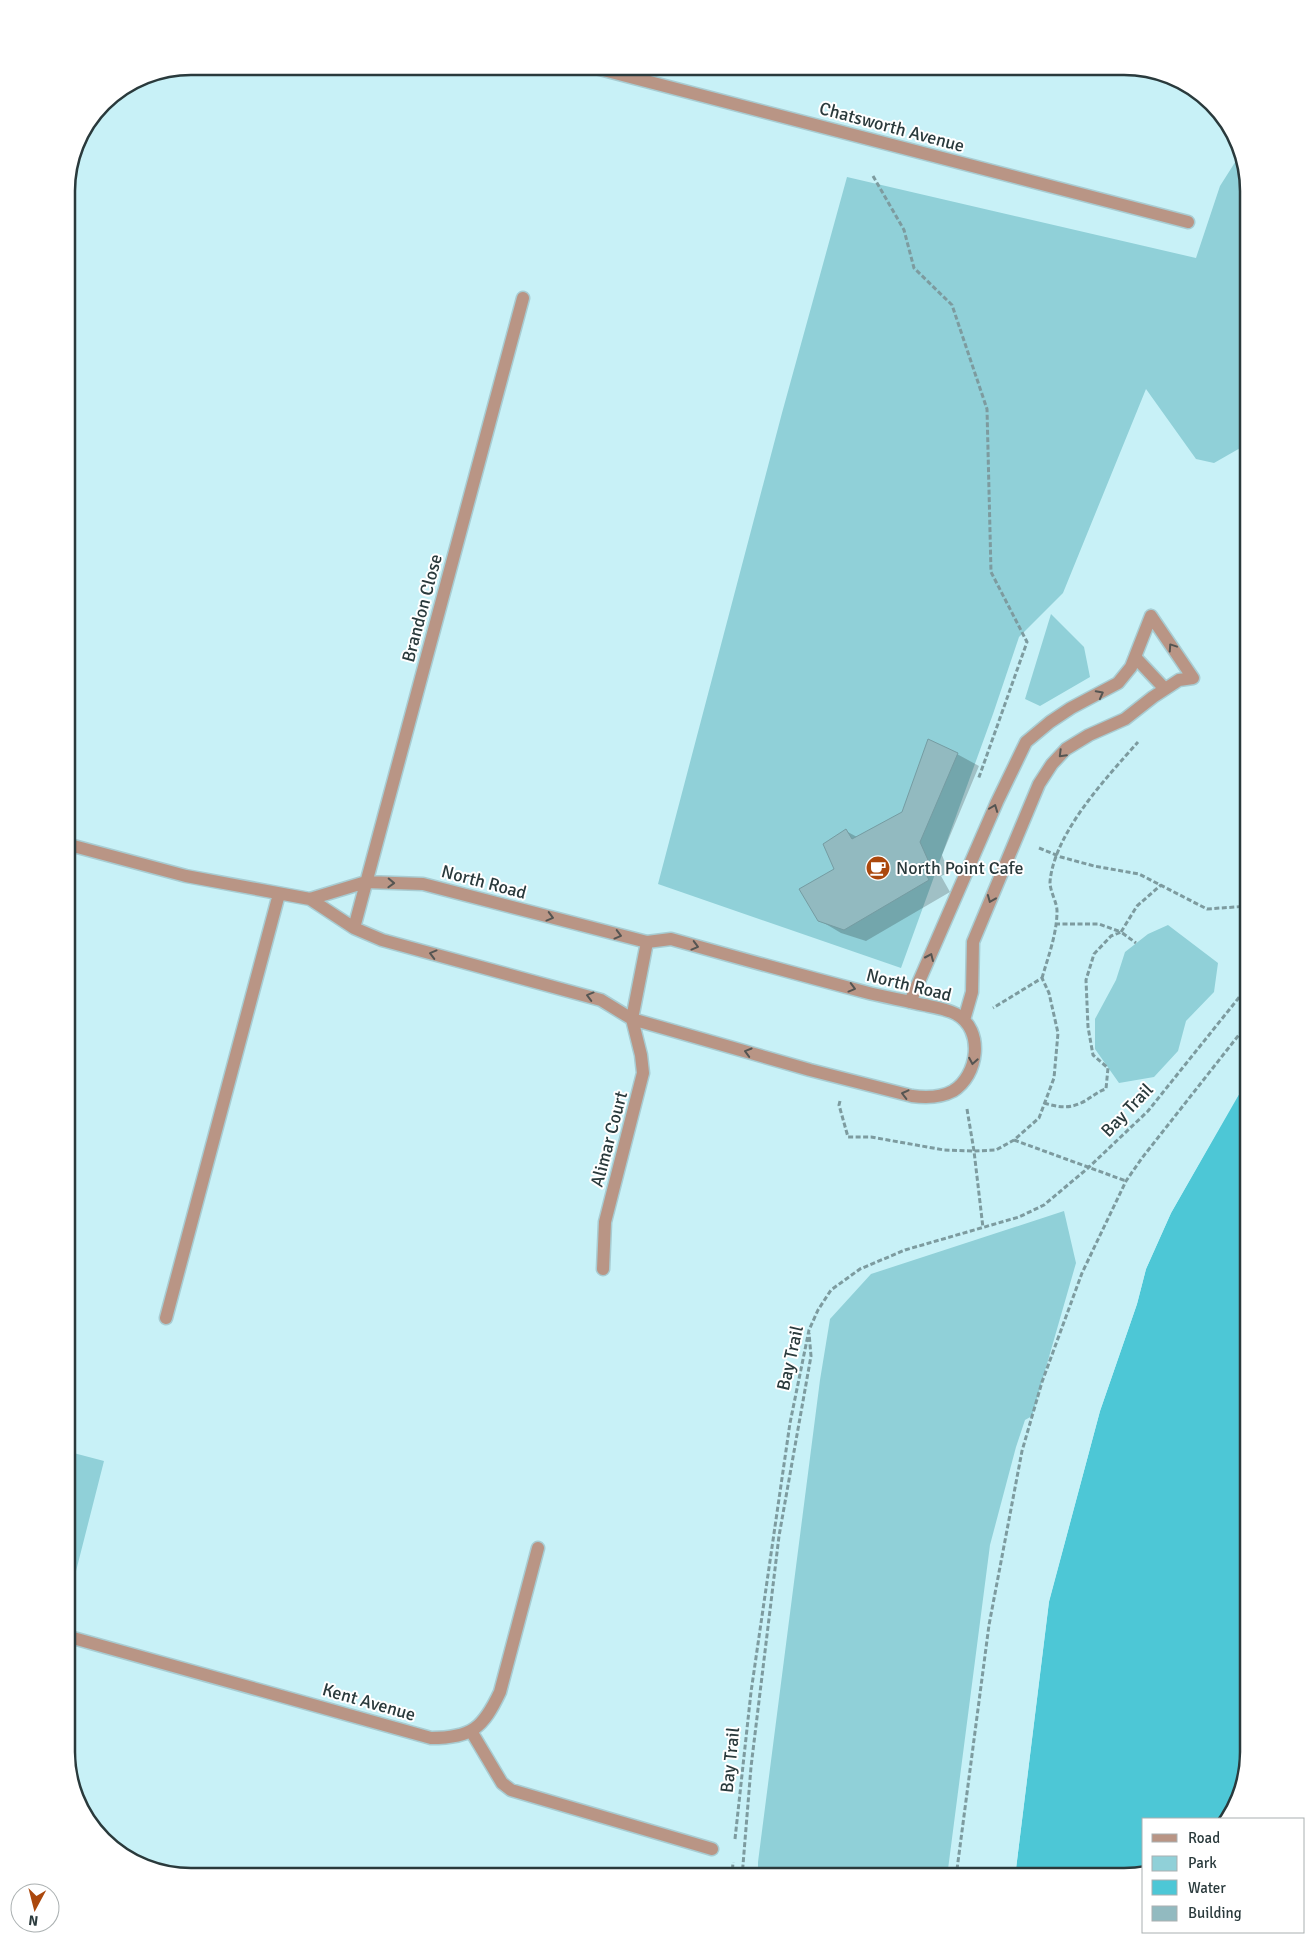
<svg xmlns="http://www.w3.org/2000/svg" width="1315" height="1943" font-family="Signika,sans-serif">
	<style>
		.green { fill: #90d0d8 }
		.water { fill: #4dc7d6 }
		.pier { fill: #c8f1f7 }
		.shadow { fill: #0003 }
		.building { fill: #92bac0; stroke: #759ca2 }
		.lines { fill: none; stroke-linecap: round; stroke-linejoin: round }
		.minor-casing { stroke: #a8ccd2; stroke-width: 15 }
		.path { stroke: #7d9b9f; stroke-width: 3; stroke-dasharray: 5 2.5; stroke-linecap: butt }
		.minor { stroke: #b99585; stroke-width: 12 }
		.oneway { stroke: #555552 }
		.labels { text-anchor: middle; stroke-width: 4; stroke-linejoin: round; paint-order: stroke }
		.street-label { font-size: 18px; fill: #2a3a3c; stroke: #fff }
		.poi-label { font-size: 18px; fill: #2a3a3c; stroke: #fff; text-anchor: start }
		.rim { fill: none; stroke: #2a3a3c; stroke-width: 2.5 }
	</style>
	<rect width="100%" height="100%" fill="#c8f1f7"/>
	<path class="green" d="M 1239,156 L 1249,192 L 1249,443 L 1214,463 L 1196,459 L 1146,389 L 1063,593 L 1019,637 L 993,714 L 901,968 L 658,884 L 782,413 L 847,177 L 1196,258 L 1220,186 Z
		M 1051,614 L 1084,647 L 1090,677 L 1040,706 L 1025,699 Z
		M 1168,925 L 1218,963 L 1214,992 L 1186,1021 L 1178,1051 L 1154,1077 L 1119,1083 L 1095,1049 L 1095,1019 L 1116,980 L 1125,952 L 1148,934 Z
		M 1064,1211 L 1076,1263 L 1032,1416 L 1025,1420 L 1016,1447 L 990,1545 L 947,1877 L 758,1877 L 758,1862 L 820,1380 L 830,1319 L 871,1274 Z
		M 66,1451 L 104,1461 L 74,1579 L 66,1577 Z"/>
	<path class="water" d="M 1249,1079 L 1249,1752 L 1232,1814 L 1227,1819 L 1144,1819 L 1144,1871 L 1123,1877 L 1015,1877 L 1049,1601 L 1100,1411 L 1137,1304 L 1146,1269 L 1171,1213 L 1235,1100 Z"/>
	<path class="pier" d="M 1249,1077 L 1171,1213 L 1146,1269 L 1137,1304 L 1100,1411 L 1049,1602 L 1015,1877 L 1013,1877 L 1046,1601 L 1097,1410 L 1134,1303 L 1144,1268 L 1169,1212 L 1233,1099 Z"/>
	<path class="shadow" d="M 957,754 L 979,766 L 942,855 L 949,873 L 941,876 L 950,892 L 866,941 L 841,933 L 819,920 L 846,831 L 857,837 L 903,813 Z"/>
	<path class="building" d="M 928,739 L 958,753 L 920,842 L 928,860 L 921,864 L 929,880 L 844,930 L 818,921 L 799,889 L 834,869 L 823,844 L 846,829 L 852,839 L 902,812 Z"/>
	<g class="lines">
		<defs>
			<path id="minor" d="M 588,66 L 1188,222
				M 1135,657 L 1165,689
				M 66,844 L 186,876 L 310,899 L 354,928 L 382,940 L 601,1000 L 632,1019 L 810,1070 L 912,1096 C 926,1098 940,1098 953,1091 C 978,1076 985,1030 956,1014 C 947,1009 934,1007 924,1005 C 904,1000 884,997 865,992 C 800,975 735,957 671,939 L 647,942 L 423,884 L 366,882 L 310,899
				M 354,928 L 523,298
				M 910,1002 L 997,802 L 1026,742 L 1050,722 L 1071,708 L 1118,683 L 1131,667 L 1151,616
				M 964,1020 L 972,992 L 973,942 L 1039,784 L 1052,764 L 1066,749 L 1089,735 L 1125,719 L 1153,697 L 1179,680 L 1193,678 L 1151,616
				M 603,1269 L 605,1222 L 643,1073 L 641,1055 L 632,1019 L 647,942
				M 166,1318 L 279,894
				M 66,1636 L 431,1738 C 472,1738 483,1728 500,1692 L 538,1548
				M 471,1731 L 502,1783 L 511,1790 L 712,1849"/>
		</defs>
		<use href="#minor" class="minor-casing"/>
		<path class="path" d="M 873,176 L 904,230 L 914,268 L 952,305 L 987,409 L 991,572 L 1027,642 L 978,780
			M 1039,848 L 1061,857 L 1094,866 L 1139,874 L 1207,909 L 1249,906
			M 1055,924 L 1099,924 L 1121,932 L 1137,906 L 1161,885
			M 1042,978 C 1048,957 1057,934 1057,911 C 1057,902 1050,892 1050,882 C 1054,833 1107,777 1138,742
			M 840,1101 L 839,1105 L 848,1137 L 871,1137 L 944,1150 L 974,1151 L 996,1150 L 1014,1140 L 1039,1118 L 1054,1078 L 1058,1033 L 1049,993 L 1042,978 L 993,1008
			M 1044,1103 C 1057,1107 1068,1109 1081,1103 C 1090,1099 1096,1092 1106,1089 L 1108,1068 L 1093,1055 L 1088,1027 L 1086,980 L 1094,954 L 1111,936 L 1121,932 L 1136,943
			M 967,1109 L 974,1151 L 983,1228
			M 1014,1140 L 1126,1181
			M 735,1839 L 751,1692 L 790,1423 L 809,1330 L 818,1310 L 831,1290 L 860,1269 L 905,1250 L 1019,1217 L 1044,1205 L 1088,1168 L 1148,1111 L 1249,985
			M 732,1877 L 733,1862
			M 742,1877 L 751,1767 L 779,1536 L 811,1356 L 809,1333
			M 956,1877 L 989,1625 L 1022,1451 L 1042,1382 L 1082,1273 L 1126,1181 L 1142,1158 L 1249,1022"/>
		<use href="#minor" class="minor"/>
	</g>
	<defs><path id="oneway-chevron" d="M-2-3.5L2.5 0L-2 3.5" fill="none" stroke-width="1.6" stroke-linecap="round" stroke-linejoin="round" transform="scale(1.25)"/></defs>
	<g class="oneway">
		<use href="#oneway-chevron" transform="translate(1172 647) rotate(-124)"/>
		<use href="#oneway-chevron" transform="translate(1100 694) rotate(-28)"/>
		<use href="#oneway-chevron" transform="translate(1062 754) rotate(135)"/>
		<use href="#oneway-chevron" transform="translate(994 808) rotate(-69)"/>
		<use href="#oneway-chevron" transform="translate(391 883) rotate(2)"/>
		<use href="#oneway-chevron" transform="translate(991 899) rotate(112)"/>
		<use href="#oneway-chevron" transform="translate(550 917) rotate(15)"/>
		<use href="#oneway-chevron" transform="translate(618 935) rotate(15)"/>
		<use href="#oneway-chevron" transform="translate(695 946) rotate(15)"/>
		<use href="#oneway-chevron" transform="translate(433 954) rotate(-165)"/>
		<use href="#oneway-chevron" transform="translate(930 957) rotate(-66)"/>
		<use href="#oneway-chevron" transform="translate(852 988) rotate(15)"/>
		<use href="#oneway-chevron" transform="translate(590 996) rotate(-165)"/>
		<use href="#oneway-chevron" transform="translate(748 1052) rotate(-164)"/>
		<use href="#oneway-chevron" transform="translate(973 1061) rotate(100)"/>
		<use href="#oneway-chevron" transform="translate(905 1094) rotate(-166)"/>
	</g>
	<defs>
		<symbol id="cafe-disc" viewBox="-11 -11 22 22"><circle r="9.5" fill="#ab480d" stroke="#fff"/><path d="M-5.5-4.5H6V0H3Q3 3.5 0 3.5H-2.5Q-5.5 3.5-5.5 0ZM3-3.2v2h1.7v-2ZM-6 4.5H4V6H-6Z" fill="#fff"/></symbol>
	</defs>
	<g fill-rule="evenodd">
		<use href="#cafe-disc" x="864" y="854" width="28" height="28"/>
	</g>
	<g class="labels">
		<g class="street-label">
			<text transform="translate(892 127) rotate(15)" y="6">Chatsworth Avenue</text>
			<text transform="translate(422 608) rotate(-75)" y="6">Brandon Close</text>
			<text transform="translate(484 882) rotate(15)" y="6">North Road</text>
			<text transform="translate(909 985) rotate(14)" y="6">North Road</text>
			<text transform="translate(1127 1110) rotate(-46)" y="6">Bay Trail</text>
			<text transform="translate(609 1139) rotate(-75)" y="6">Alimar Court</text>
			<text transform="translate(790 1358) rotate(-77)" y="6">Bay Trail</text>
			<text transform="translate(369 1702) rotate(16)" y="6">Kent Avenue</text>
			<text transform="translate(730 1760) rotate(-84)" y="6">Bay Trail</text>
		</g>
		<g class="poi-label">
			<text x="896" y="874">North Point Cafe</text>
		</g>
	</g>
	<path d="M0 0H1315V1943H0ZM191 75H1124A116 116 0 0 1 1240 191V1752A116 116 0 0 1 1124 1868H191A116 116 0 0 1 75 1752V191A116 116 0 0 1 191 75Z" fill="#fff" fill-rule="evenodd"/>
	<path class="rim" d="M191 75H1124A116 116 0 0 1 1240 191V1752A116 116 0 0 1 1124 1868H191A116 116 0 0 1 75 1752V191A116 116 0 0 1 191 75Z"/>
	<rect x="1142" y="1818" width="162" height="115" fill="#ffffff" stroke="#aab0b1"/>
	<rect x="1152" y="1834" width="25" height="8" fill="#b99585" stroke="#aab0b1"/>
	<text x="1188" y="1843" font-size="15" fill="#2a3a3c">Road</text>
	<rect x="1152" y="1856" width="25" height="15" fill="#90d0d8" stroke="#aab0b1"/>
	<text x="1188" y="1868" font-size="15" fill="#2a3a3c">Park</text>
	<rect x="1152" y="1880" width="25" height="15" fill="#4dc7d6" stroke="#aab0b1"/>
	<text x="1188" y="1893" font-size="15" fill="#2a3a3c">Water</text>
	<rect x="1152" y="1906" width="25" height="15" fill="#92bac0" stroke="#aab0b1"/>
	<text x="1188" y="1918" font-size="15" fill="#2a3a3c">Building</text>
	<g transform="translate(35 1908) rotate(187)"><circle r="24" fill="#ffffff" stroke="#aab0b1"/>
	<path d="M0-4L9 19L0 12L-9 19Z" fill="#ab480d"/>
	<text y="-8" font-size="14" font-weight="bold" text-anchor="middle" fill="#2a3a3c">N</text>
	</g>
</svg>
